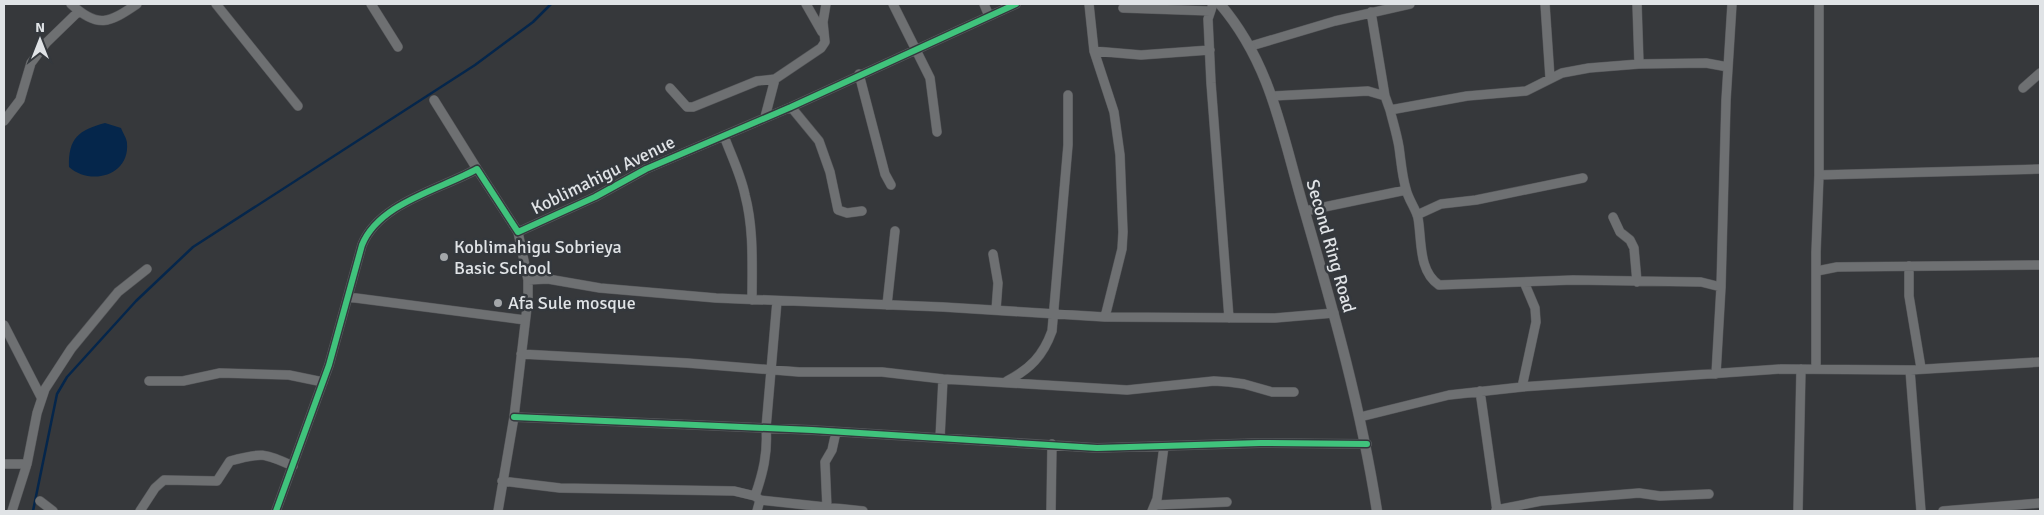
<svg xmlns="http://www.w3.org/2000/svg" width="2044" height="515" font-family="Signika,sans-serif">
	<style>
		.water { fill: #05264b }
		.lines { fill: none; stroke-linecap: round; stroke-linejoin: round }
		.stream { stroke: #05264b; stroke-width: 2.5 }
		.minor-casing { stroke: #555659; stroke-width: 10 }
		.tertiary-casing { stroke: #555659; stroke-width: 11 }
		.minor { stroke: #6e7072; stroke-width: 9 }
		.tertiary { stroke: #6e7072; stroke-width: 10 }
		.cycleway-casing { stroke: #34383d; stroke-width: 9 }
		.cycleway { stroke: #40c37c; stroke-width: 6 }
		.poi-dot { fill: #a4a7aa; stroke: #34383d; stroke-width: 2 }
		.labels { text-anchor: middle; stroke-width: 5; stroke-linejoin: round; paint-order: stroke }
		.street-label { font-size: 18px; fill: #e0e3e6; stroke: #34383d }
		.poi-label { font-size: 18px; fill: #e0e3e6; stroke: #34383d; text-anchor: start }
	</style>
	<rect width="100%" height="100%" fill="#36383b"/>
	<path class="water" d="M 105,123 L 121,128 C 123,133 127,139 127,143 C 130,176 90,186 69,167 C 68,138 79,130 105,123 Z"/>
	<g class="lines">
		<path class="stream" d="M 33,511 L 57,394 L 67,377 L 136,301 L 193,247 L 475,65 L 533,22 L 551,4"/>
		<defs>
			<path id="minor" d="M 71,4 C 98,29 109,23 137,4
				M 216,4 L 298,106
				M 371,4 L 398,47
				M 806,4 L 822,32
				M 893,4 L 930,78 L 937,132
				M 984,4 L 989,16
				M 1089,4 L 1094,51 L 1114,112 L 1120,155 L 1123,232 L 1122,249 L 1105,317
				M 1213,4 L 1208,19 L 1211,83 L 1229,318
				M 1545,4 L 1550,78
				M 1637,4 L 1639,64
				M 1123,8 L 1210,11
				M 1371,12 L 1385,96
				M 1251,46 L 1335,21 L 1410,4
				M 1094,51 L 1141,55 L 1210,50
				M 859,74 L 885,174 L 891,185
				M 670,88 L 687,107 L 693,107 L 757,81 L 775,79 L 821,48 L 825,42 L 823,22 L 826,4
				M 2023,88 L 2040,73
				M 1273,96 L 1368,91 L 1385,96 L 1390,110 L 1467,96 L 1526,91 L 1562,73 L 1589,68 L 1639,64 L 1706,63 L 1728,67
				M 434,100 L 477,169
				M 791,107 L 819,141 L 830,172 L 838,210 L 847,213 L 862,211
				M 1390,110 C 1393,122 1397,135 1399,147 C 1401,161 1402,176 1406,189 C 1408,199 1416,209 1418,218 C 1422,240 1418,271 1439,285 L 1573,280 L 1701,282 L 1721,287
				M 765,117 L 775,79
				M 4,121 L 20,100 L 31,63 L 46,43 L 79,11
				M 724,136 C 731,155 741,175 745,195 C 754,229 752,265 752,300
				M 1819,175 L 2040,169
				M 1305,211 L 1406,190
				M 1417,215 L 1441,204 L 1476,200 L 1583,178
				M 1613,217 L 1620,232 L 1630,240 L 1634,248 L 1637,282
				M 993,254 L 998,283 L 996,310
				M 1909,266 L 1909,296 L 1921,368
				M 1817,271 L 1837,267 L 2040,265
				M 528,280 L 548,279 L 600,288 L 716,298 L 943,307 L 1105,317 L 1275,318 L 1334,313
				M 348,297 L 525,320
				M 887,305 L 895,231
				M 4,325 L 41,397
				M 521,354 L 687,363 L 799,372 L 882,372 L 943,379 L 1127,390 L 1214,381 L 1229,382 L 1244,384 L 1272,392 L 1294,392
				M 1816,369 L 1816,252 L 1819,175 L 1819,4
				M 1910,370 L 1921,511
				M 1716,374 L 1721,287 L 1726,100 L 1732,4
				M 149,381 L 183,381 L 220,373 L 289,375 L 323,382
				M 1007,381 C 1030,369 1043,356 1052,331 L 1068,145 L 1068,95
				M 1522,387 L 1536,322 L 1535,308 L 1524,282
				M 1480,391 L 1497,511
				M 514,417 L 812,430 L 1097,448 L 1260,443 L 1367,444
				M 1360,417 L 1449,395 L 1522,387 L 1781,369 L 1910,370 L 2040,362
				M 940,438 L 943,379
				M 4,464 L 27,464
				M 502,481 L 560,488 L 734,491 L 755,496 L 760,500 L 863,511
				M 755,496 C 763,473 768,453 766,428 L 777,301
				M 40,501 L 53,511
				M 1155,505 L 1227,502
				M 827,508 L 825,462 L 832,450 L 836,432
				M 1496,510 L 1541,501 L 1639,493 L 1660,496 L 1709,494
				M 12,511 L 27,464 L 37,413 L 45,389 L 71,349 L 118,292 L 147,269
				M 140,511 L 155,488 L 164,480 L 217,481 L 230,461 C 262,452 264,453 293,466
				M 276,511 L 329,365 L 362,245 C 379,203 439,190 477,169 L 518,232 L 595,197 L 646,169 L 791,107 L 1016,4
				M 498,511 L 514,417 L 528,299 L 528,280 L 518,232
				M 757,511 L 760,500
				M 1051,511 L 1052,444
				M 1152,511 L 1157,499 L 1164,446
				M 1798,511 L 1801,369
				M 1943,511 L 2040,503"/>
			<path id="tertiary" d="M 1220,4 C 1272,65 1282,135 1304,209 C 1333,309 1361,408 1377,511"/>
		</defs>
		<use href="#minor" class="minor-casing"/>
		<use href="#tertiary" class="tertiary-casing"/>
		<use href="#minor" class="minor"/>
		<use href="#tertiary" class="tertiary"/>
		<defs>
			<path id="cycleway" d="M 514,417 L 812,430 L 1097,448 L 1260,443 L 1367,444
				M 276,511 L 329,365 L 362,245 C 379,203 439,190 477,169 L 518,232 L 595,197 L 646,169 L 791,107 L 1016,4"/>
		</defs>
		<use href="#cycleway" class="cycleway-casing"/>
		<use href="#cycleway" class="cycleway"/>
	</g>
	<g class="poi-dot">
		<circle cx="444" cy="257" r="5"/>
		<circle cx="498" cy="303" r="5"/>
	</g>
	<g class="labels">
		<g class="street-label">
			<text transform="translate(603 175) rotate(-26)" y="6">Koblimahigu Avenue</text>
			<text transform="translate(1331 246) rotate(74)" y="6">Second Ring Road</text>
		</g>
		<g class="poi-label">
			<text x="454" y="253">Koblimahigu Sobrieya<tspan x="454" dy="21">Basic School</tspan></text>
			<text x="508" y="309">Afa Sule mosque</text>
		</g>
	</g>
	<rect width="2044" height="515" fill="none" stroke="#e0e3e6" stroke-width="10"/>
	<g transform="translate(40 40)" stroke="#34383d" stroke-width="4" paint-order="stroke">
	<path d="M0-4L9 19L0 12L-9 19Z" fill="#e0e3e6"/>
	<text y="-8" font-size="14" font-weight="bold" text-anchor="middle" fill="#e0e3e6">N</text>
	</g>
</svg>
